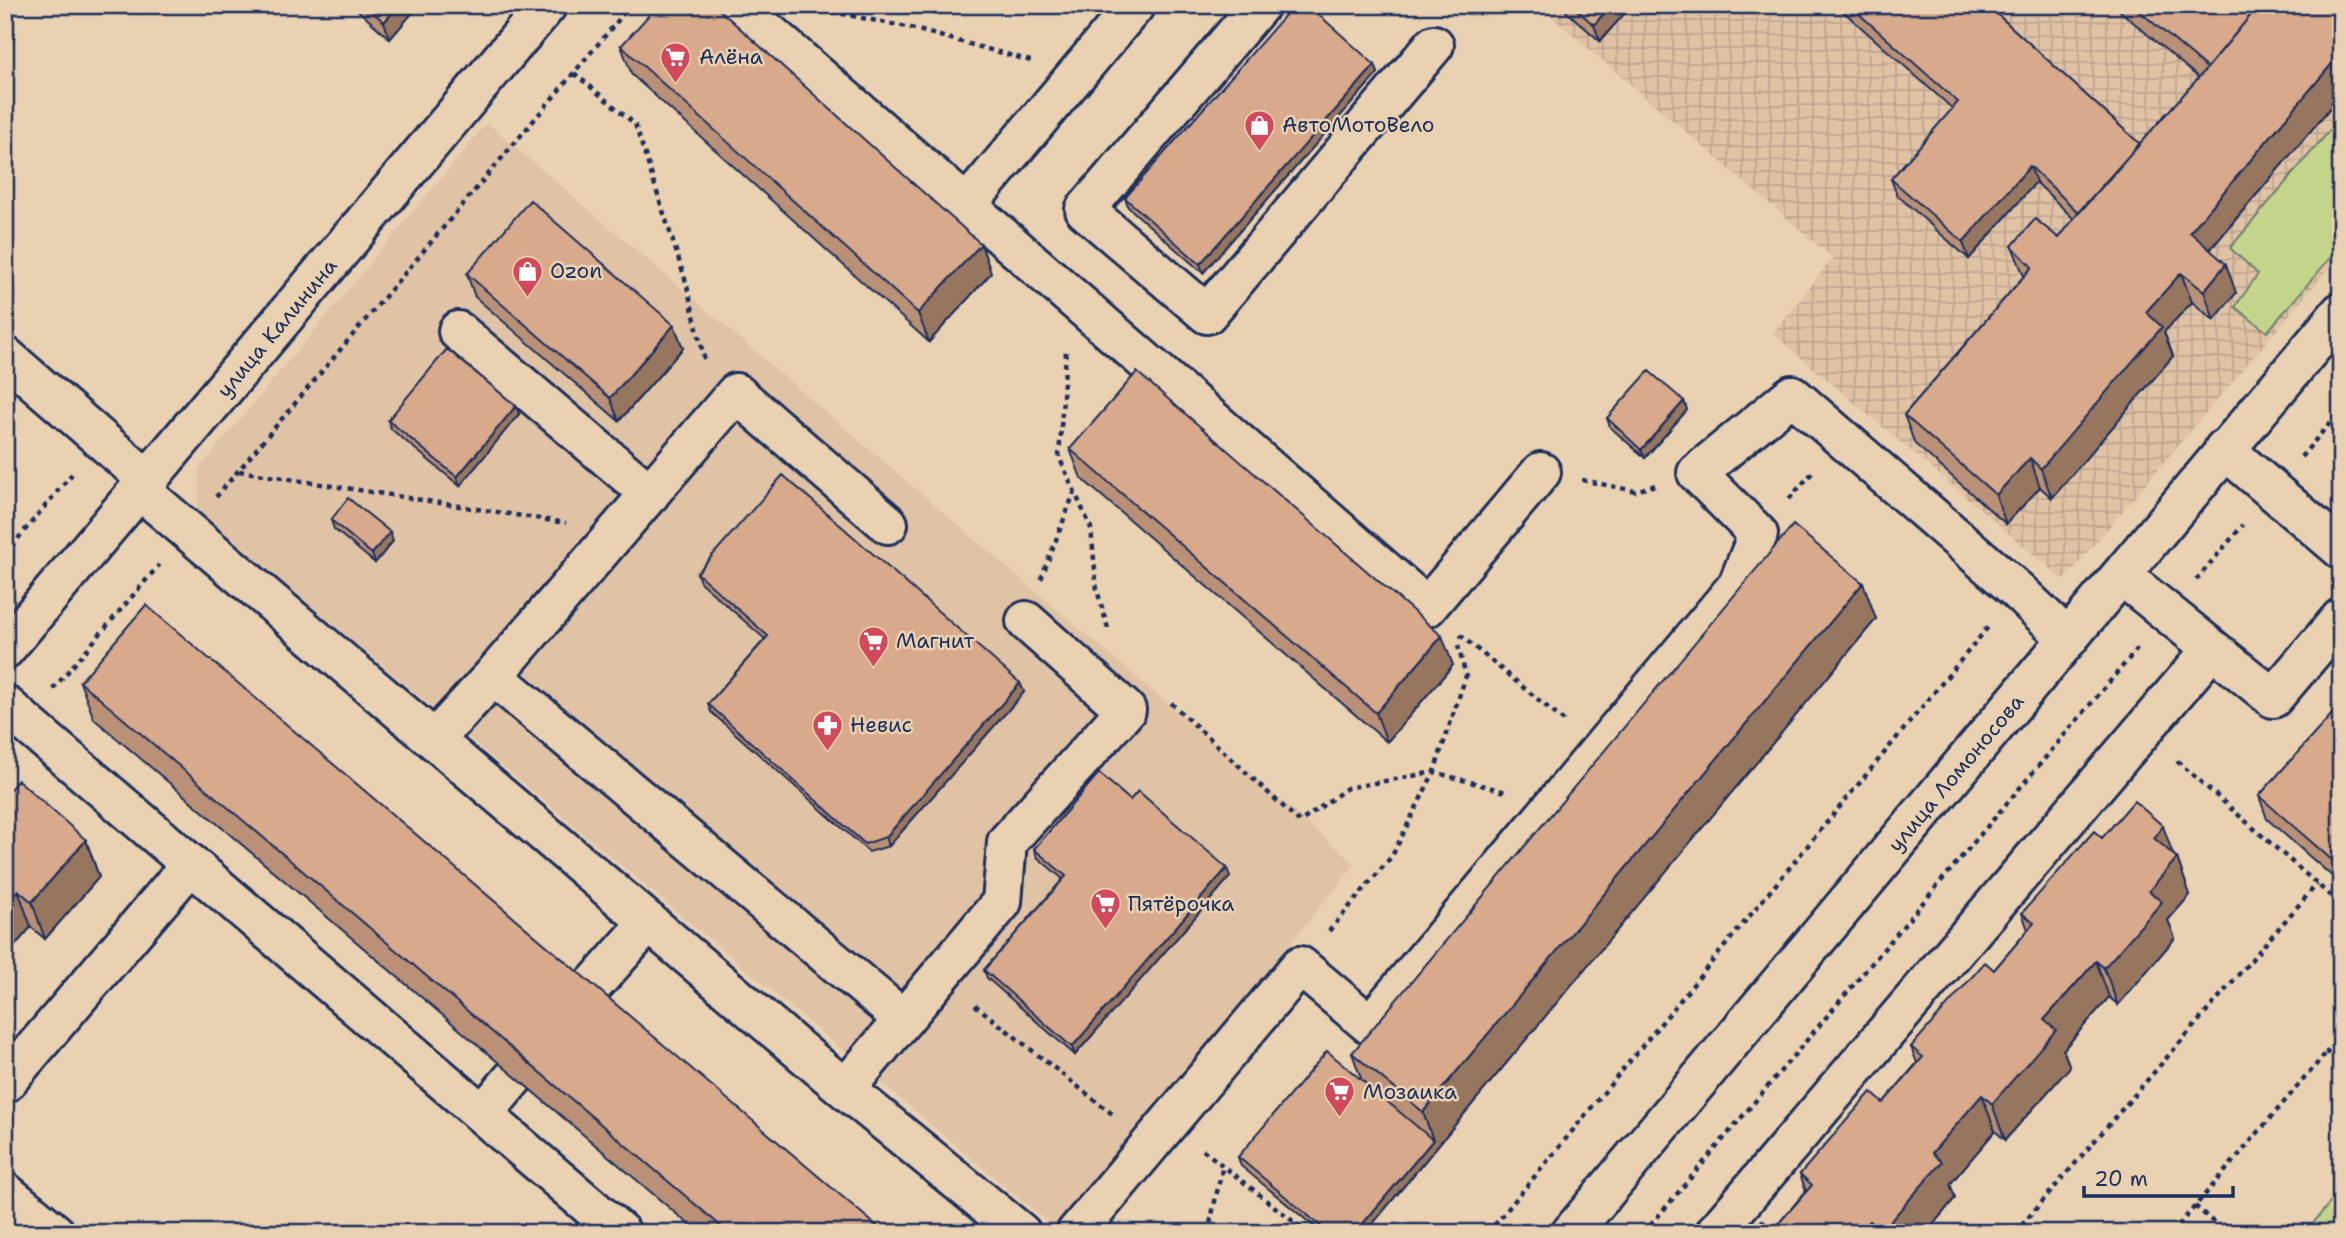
<svg xmlns="http://www.w3.org/2000/svg" width="2346" height="1238" font-family="'Shantell Sans',sans-serif">
	<style>
		.built { fill: #e0c2a4 }
		.industrial { fill: url(#industrial-grid) }
		.grass { fill: #c3d58a; stroke: #6f8274; stroke-width: 2 }
		.lines { fill: none; stroke-linecap: round; stroke-linejoin: round }
		.minor-casing { stroke: #1b2f5e; stroke-width: 44 }
		.path { stroke: #1b2f5e; stroke-width: 4.5; stroke-dasharray: 5 5; stroke-linecap: butt }
		.minor { stroke: #e9d1b1; stroke-width: 38 }
		.wall { fill: #ba9177; stroke: #1b2f5e; stroke-width: 2 }
		.shaded-wall { fill: #977661; stroke: #1b2f5e; stroke-width: 2 }
		.building { fill: #d8a98a; stroke: #1b2f5e; stroke-width: 2 }
		.labels { text-anchor: middle; stroke-width: 5; stroke-linejoin: round; paint-order: stroke }
		.poi-label { font-size: 21px; fill: #1b2f5e; stroke: #e9d1b1; text-anchor: start }
		.street-label { font-size: 21px; fill: #1b2f5e; stroke: #e9d1b1 }
	</style>
	<defs>
		<pattern id="industrial-grid" width="8" height="8" patternUnits="userSpaceOnUse" patternTransform="scale(1.75)"><rect width="8" height="8" fill="#e0c2a4"/><path d="M0 4h8M4 0v8" fill="none" stroke="#c0a790"/></pattern>
	</defs>
	<rect width="100%" height="100%" fill="#e9d1b1"/>
	<filter id="ink" filterUnits="userSpaceOnUse"><feTurbulence type="fractalNoise" baseFrequency=".0143" numOctaves="2"/><feDisplacementMap in="SourceGraphic" scale="14" xChannelSelector="R" yChannelSelector="G"/><feConvolveMatrix kernelMatrix="1 2 1 2 8 2 1 2 1" color-interpolation-filters="sRGB"/></filter>
	<g filter="url(#ink)">
		<path class="built" d="M 487,123 L 1355,864 L 1056,1229 L 198,511 L 199,469 Z"/>
		<path class="industrial" d="M 1538,5 L 2341,5 L 2341,254 L 2064,580 L 1773,334 L 1833,258 Z"/>
		<path class="grass" d="M 2341,117 L 2341,245 L 2267,332 L 2235,307 L 2258,274 L 2230,248 Z
			M 2341,1189 L 2341,1233 L 2305,1233 Z"/>
		<g class="lines">
			<defs>
				<path id="minor" d="M 737,5 L 1427,607 L 1541,472
					M 1260,5 L 1085,210 L 1207,314 L 1434,45
					M 966,206 L 1135,5
					M 458,331 L 650,494
					M 5,356 L 149,481
					M 2224,449 L 2341,549
					M 140,490 L 845,1089 L 1021,1233
					M 2122,576 L 2273,698 L 2341,618
					M 5,649 L 547,5
					M 493,676 L 903,1019
					M 5,705 L 621,1233
					M 435,739 L 493,676 L 736,393 L 888,524
					M 580,1000 L 649,922
					M 5,1083 L 191,864
					M 845,1089 L 1002,902 L 1007,842 L 1126,710 L 1026,621
					M 483,1114 L 515,1076
					M 5,1192 L 55,1233
					M 1076,1233 L 1300,966 L 1370,1025 L 1738,585 L 1758,534 L 1697,473 L 1792,395 L 2018,591 L 2068,639
					M 1571,1233 L 2341,312
					M 1715,1233 L 2212,649"/>
			</defs>
			<use href="#minor" class="minor-casing"/>
			<path class="path" d="M 812,8 L 907,27 L 1031,61
				M 574,73 L 635,124 L 686,282 L 705,362
				M 1066,352 L 1059,457 L 1091,528 L 1097,590 L 1109,632
				M 2301,457 L 2341,410
				M 239,471 L 566,523
				M 1582,480 L 1635,491 L 1656,485
				M 216,497 L 631,5
				M 1789,499 L 1813,472
				M 5,554 L 72,474
				M 1041,579 L 1074,493
				M 2196,580 L 2243,525
				M 1460,635 L 1564,721
				M 53,689 L 159,565
				M 1171,703 L 1300,822 L 1347,788 L 1434,772 L 1506,792
				M 2177,761 L 2341,905
				M 1329,931 L 1392,856 L 1434,772 L 1466,676 L 1457,642
				M 975,1005 L 1116,1117
				M 2341,1035 L 2327,1052 L 2341,1064
				M 1203,1150 L 1308,1233
				M 2195,1206 L 2226,1233
				M 1208,1233 L 1223,1165
				M 1488,1233 L 1989,626
				M 1644,1233 L 2138,648
				M 2015,1233 L 2317,884
				M 2172,1233 L 2327,1052"/>
			<use href="#minor" class="minor"/>
		</g>
		<path class="wall" d="M 352,5 L 419,5 L 390,39 Z
			M 1559,5 L 1632,5 L 1600,41 Z
			M 1836,5 L 1987,5 L 2140,144 L 2199,78 L 2113,5 L 2341,5 L 2341,95 L 2210,250 L 2236,293 L 2214,320 L 2192,302 L 2164,332 L 2173,356 L 2052,498 L 2040,487 L 2006,524 L 1915,444 L 1904,415 L 2024,276 L 2012,246 L 2059,238 L 2074,219 L 2036,182 L 1969,259 L 1897,195 L 1891,179 L 1953,109 Z
			M 621,46 L 981,244 L 991,273 L 929,342 L 632,75 Z
			M 1375,65 L 1378,73 L 1203,273 L 1128,207 L 1125,198 Z
			M 467,274 L 674,325 L 683,348 L 619,421 L 475,297 Z
			M 1684,401 L 1687,410 L 1645,458 L 1610,427 L 1607,418 Z
			M 519,414 L 460,486 L 391,429 L 388,420 Z
			M 1070,449 L 1453,665 L 1387,742 L 1081,478 Z
			M 331,520 L 390,532 L 393,541 L 375,563 L 334,529 Z
			M 697,573 L 1020,683 L 1024,692 L 889,846 L 869,852 L 711,712 L 708,704 L 765,639 L 700,582 Z
			M 1863,583 L 1876,619 L 1365,1233 L 1322,1233 L 1241,1166 L 1238,1157 L 1362,1081 L 1352,1053 Z
			M 80,682 L 885,1233 L 699,1233 L 94,719 Z
			M 2341,704 L 2341,884 L 2267,819 L 2259,796 Z
			M 5,795 L 86,840 L 99,877 L 45,939 L 31,927 L 5,957 Z
			M 1130,800 L 1230,877 L 1075,1055 L 987,978 L 984,970 L 1063,879 L 1037,857 L 1034,849 Z
			M 2102,838 L 2174,855 L 2177,858 L 2190,895 L 2168,920 L 2175,938 L 2118,1005 L 2109,997 L 2063,1050 L 2070,1067 L 2005,1140 L 1995,1131 L 1950,1184 L 1955,1198 L 1926,1233 L 1751,1233 L 1773,1230 L 1806,1191 L 1800,1174 L 1883,1103 L 1917,1063 L 1911,1047 L 1994,970 L 2028,930 L 2022,913 Z"/>
		<path class="shaded-wall" d="M 399,5 L 419,5 L 390,39 L 384,22 Z
			M 1611,5 L 1632,5 L 1600,41 L 1594,25 Z
			M 8,22 L 14,38 L 5,49 L 5,26 Z
			M 2341,53 L 2341,95 L 2200,261 L 2190,232 Z
			M 1375,65 L 1378,73 L 1203,273 L 1200,264 Z
			M 2030,166 L 2036,182 L 1969,259 L 1963,242 Z
			M 981,244 L 991,273 L 929,342 L 918,313 Z
			M 2226,264 L 2236,293 L 2214,320 L 2204,291 Z
			M 2181,273 L 2192,302 L 2164,332 L 2173,356 L 2052,498 L 2041,469 L 2146,312 Z
			M 674,325 L 683,348 L 619,421 L 610,398 Z
			M 1684,401 L 1687,410 L 1645,458 L 1641,450 Z
			M 516,406 L 519,414 L 460,486 L 457,477 Z
			M 2030,458 L 2040,487 L 2006,524 L 1996,495 Z
			M 390,532 L 393,541 L 375,563 L 372,554 Z
			M 1863,583 L 1876,619 L 1365,1233 L 1355,1233 L 1433,1140 L 1423,1112 Z
			M 1442,636 L 1453,665 L 1387,742 L 1376,713 Z
			M 1020,683 L 1024,692 L 889,846 L 886,837 Z
			M 2163,826 L 2175,860 L 2177,858 L 2190,895 L 2168,920 L 2175,938 L 2118,1005 L 2104,968 L 2154,838 Z
			M 86,840 L 99,877 L 45,939 L 32,902 Z
			M 1227,868 L 1230,877 L 1075,1055 L 1072,1047 Z
			M 18,890 L 31,927 L 5,957 L 5,905 Z
			M 2096,961 L 2109,997 L 2063,1050 L 2070,1067 L 2005,1140 L 1992,1104 L 2044,1020 Z
			M 1982,1095 L 1995,1131 L 1950,1184 L 1955,1198 L 1926,1233 L 1883,1233 L 1882,1231 L 1932,1153 Z
			M 1870,1221 L 1875,1233 L 1860,1233 Z"/>
		<path class="building" d="M 365,5 L 399,5 L 384,22 Z
			M 658,5 L 714,5 L 981,244 L 918,313 L 621,46 Z
			M 1294,5 L 1308,5 L 1375,65 L 1200,264 L 1125,198 Z
			M 1571,5 L 1611,5 L 1594,25 Z
			M 1849,5 L 1987,5 L 2140,144 L 2079,213 L 2030,166 L 1963,242 L 1891,179 L 1958,102 Z
			M 2132,5 L 2259,5 L 2207,68 Z
			M 2259,5 L 2341,5 L 2341,53 L 2190,232 L 2226,264 L 2204,291 L 2181,273 L 2146,312 L 2162,327 L 2041,469 L 2030,458 L 1996,495 L 1904,415 L 2032,267 L 2012,246 L 2035,219 L 2059,238 L 2082,208 L 2209,66 Z
			M 530,200 L 674,325 L 610,398 L 467,274 Z
			M 447,349 L 516,406 L 457,477 L 388,420 Z
			M 1649,371 L 1684,401 L 1641,450 L 1607,418 Z
			M 1137,372 L 1442,636 L 1376,713 L 1070,449 Z
			M 783,475 L 1020,683 L 886,837 L 865,844 L 708,704 L 768,636 L 697,573 Z
			M 348,498 L 390,532 L 372,554 L 331,520 Z
			M 1793,525 L 1863,583 L 1423,1112 L 1352,1053 Z
			M 146,605 L 885,1233 L 729,1233 L 80,682 Z
			M 2341,704 L 2341,868 L 2259,796 Z
			M 1099,773 L 1130,800 L 1138,791 L 1227,868 L 1072,1047 L 984,970 L 1066,876 L 1034,849 Z
			M 18,780 L 86,840 L 32,902 L 18,890 L 5,905 L 5,795 Z
			M 2134,801 L 2163,826 L 2154,838 L 2177,858 L 2149,891 L 2162,902 L 2104,968 L 2096,961 L 2044,1020 L 2056,1030 L 1992,1104 L 1982,1095 L 1932,1153 L 1942,1162 L 1882,1231 L 1870,1221 L 1860,1233 L 1751,1233 L 1762,1220 L 1773,1230 L 1812,1185 L 1800,1174 L 1871,1092 L 1883,1103 L 1923,1057 L 1911,1047 L 1985,962 L 1994,970 L 2034,923 L 2022,913 L 2094,831 L 2102,838 Z
			M 1327,1051 L 1433,1140 L 1355,1233 L 1329,1233 L 1238,1157 Z"/>
	</g>
	<defs>
		<symbol id="supermarket-pin" viewBox="-11 -11 22 30"><path d="M0 17L-7.5 6A9.5 9.5 0 1 1 7.5 6Z" fill="#d1495b" stroke="#e9d1b1"/><path d="M-6-5.5h2.5l.6 2H6L4.5 2H-2.5L-4.4-4H-6ZM-1.5 3.2a1.3 1.3 0 1 0 .1 0ZM3 3.2a1.3 1.3 0 1 0 .1 0Z" fill="#fff"/></symbol>
		<symbol id="shop-pin" viewBox="-11 -11 22 30"><path d="M0 17L-7.5 6A9.5 9.5 0 1 1 7.5 6Z" fill="#d1495b" stroke="#e9d1b1"/><path d="M-5-2.5h2.3a2.7 3.5 0 0 1 5.4 0H5L5.5 6h-11ZM-1.5-2.5h3a1.5 2.3 0 0 0-3 0Z" fill="#fff"/></symbol>
		<symbol id="pharmacy-pin" viewBox="-11 -11 22 30"><path d="M0 17L-7.5 6A9.5 9.5 0 1 1 7.5 6Z" fill="#d1495b" stroke="#e9d1b1"/><path d="M-2-6h4v4h4v4h-4v4h-4v-4h-4v-4h4Z" fill="#fff"/></symbol>
	</defs>
	<g fill-rule="evenodd">
		<use href="#supermarket-pin" x="658" y="40" width="35" height="47"/>
		<use href="#shop-pin" x="1242" y="108" width="35" height="47"/>
		<use href="#shop-pin" x="510" y="254" width="35" height="47"/>
		<use href="#supermarket-pin" x="856" y="624" width="35" height="47"/>
		<use href="#pharmacy-pin" x="810" y="708" width="35" height="47"/>
		<use href="#supermarket-pin" x="1088" y="886" width="35" height="47"/>
		<use href="#supermarket-pin" x="1322" y="1074" width="35" height="47"/>
	</g>
	<g class="labels">
		<g class="poi-label">
			<text x="699" y="64">Алёна</text>
			<text x="1282" y="132">АвтоМотоВело</text>
			<text x="550" y="278">Ozon</text>
			<text x="896" y="648">Магнит</text>
			<text x="850" y="732">Невис</text>
			<text x="1128" y="911">Пятёрочка</text>
			<text x="1363" y="1099">Мозаика</text>
		</g>
		<g class="street-label">
			<text transform="translate(277 328) rotate(-50)" y="7">улица Калинина</text>
			<text transform="translate(1956 773) rotate(-50)" y="7">улица Ломоносова</text>
		</g>
	</g>
	<rect width="2346" height="1238" fill="none" stroke="#e9d1b1" stroke-width="28"/>
	<rect x="14" y="14" width="2318" height="1210" fill="none" stroke="#1b2f5e" stroke-width="2.5" filter="url(#ink)"/>
	<path d="M2084 1186v10h149v-10" fill="none" stroke="#1b2f5e" stroke-width="3.5"/>
	<text x="2094" y="1186" font-size="21" fill="#1b2f5e" stroke="#e9d1b1" stroke-width="5" paint-order="stroke">20 m</text>
</svg>
